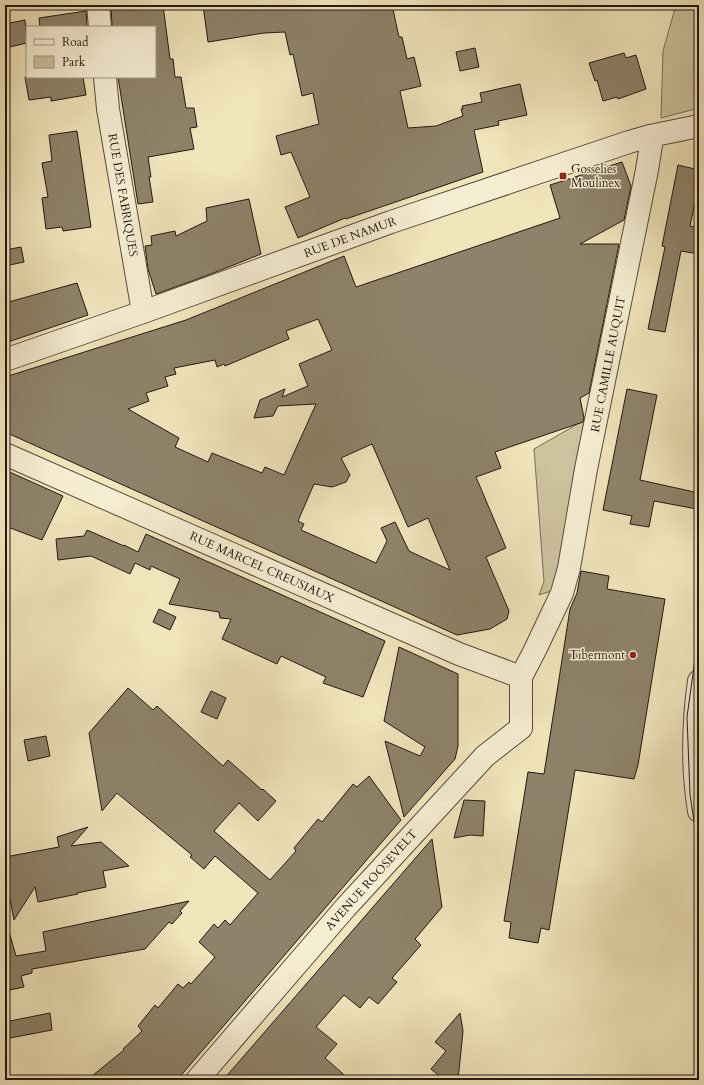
<svg xmlns="http://www.w3.org/2000/svg" width="704" height="1085" font-family="Cardo,serif">
	<style>
		.green { fill: #cec29f; stroke: #786d58 }
		.building { fill: #8e836a; stroke: #221812; fill-rule: evenodd }
		.lines { fill: none; stroke-linecap: round; stroke-linejoin: round }
		.street-casing { stroke: #564b3c; stroke-width: 24 }
		.street { stroke: #f6eed3; stroke-width: 22 }
		.tram { stroke: #221812; stroke-width: 1 }
		.poi-dot { fill: #8f2418; stroke: #f6eed3; stroke-width: 1.5 }
		.labels { text-anchor: middle; stroke-width: 3; stroke-linejoin: round; paint-order: stroke }
		.poi-label { font-size: 12px; fill: #221812; stroke: #f6eed3; text-anchor: start }
		.street-label { font-size: 12px; fill: #221812; stroke: #f6eed3 }
	</style>
	<rect width="100%" height="100%" fill="#f1e5bc"/>
	<filter id="stains"><feTurbulence type="fractalNoise" baseFrequency=".005" numOctaves="4"/><feColorMatrix values="0 0 0 0 .2 0 0 0 0 .09 0 0 0 0 .02 0 0 0 .5 -.17"/></filter>
	<radialGradient id="worn" r=".72"><stop offset=".6" stop-color="#630" stop-opacity="0"/><stop offset="1" stop-color="#630" stop-opacity=".3"/></radialGradient>
	<path class="green" d="M 676,5 L 699,5 L 699,108 L 661,118 L 663,51 Z
		M 588,418 L 554,590 L 539,595 L 544,582 L 534,449 Z"/>
	<path class="building" d="M 111,5 L 163,5 L 170,59 L 173,59 L 175,77 L 181,77 L 186,108 L 194,108 L 197,127 L 190,128 L 194,149 L 148,157 L 151,177 L 149,177 L 153,202 L 138,204 L 118,77 L 155,77 L 155,27 L 112,27 Z
		M 203,5 L 392,5 L 399,37 L 402,37 L 407,59 L 414,57 L 421,86 L 400,91 L 408,128 L 436,126 L 463,116 L 461,109 L 463,109 L 462,106 L 482,102 L 480,93 L 520,84 L 527,115 L 498,121 L 499,125 L 474,130 L 483,172 L 346,219 L 345,218 L 298,238 L 285,207 L 310,197 L 291,152 L 281,155 L 276,136 L 319,124 L 313,93 L 302,96 L 293,54 L 290,55 L 285,32 L 264,33 L 208,42 Z
		M 86,11 L 87,27 L 40,27 L 39,18 Z
		M 25,20 L 27,43 L 5,48 L 5,24 Z
		M 475,48 L 479,67 L 460,71 L 456,52 Z
		M 624,53 L 626,58 L 636,55 L 646,89 L 618,99 L 617,97 L 603,101 L 597,80 L 595,81 L 589,63 Z
		M 25,77 L 83,77 L 86,95 L 51,101 L 51,97 L 29,100 Z
		M 77,131 L 91,227 L 63,231 L 62,227 L 46,229 L 42,198 L 48,197 L 42,163 L 52,161 L 49,135 Z
		M 622,162 L 631,186 L 624,220 L 580,244 L 619,244 L 589,393 L 580,398 L 584,418 L 583,422 L 495,452 L 501,468 L 476,477 L 506,548 L 486,557 L 509,611 L 507,619 L 490,629 L 457,635 L 5,432 L 5,377 L 186,320 L 344,256 L 356,287 L 560,218 L 550,185 ZM 318,319 L 332,350 L 299,364 L 308,386 L 282,397 L 285,389 L 260,400 L 254,418 L 273,416 L 278,406 L 316,404 L 284,475 L 265,467 L 262,473 L 212,453 L 208,462 L 175,447 L 179,438 L 128,409 L 149,401 L 146,393 L 168,386 L 165,377 L 176,374 L 174,368 L 215,360 L 217,367 L 224,364 L 225,366 L 289,339 L 286,331 ZM 372,444 L 408,527 L 428,518 L 450,570 L 409,551 L 395,522 L 381,528 L 387,541 L 376,563 L 301,530 L 304,524 L 298,521 L 314,484 L 332,487 L 346,482 L 350,475 L 341,458 Z
		M 678,165 L 699,170 L 699,182 L 690,226 L 699,228 L 699,254 L 681,251 L 665,332 L 648,329 L 665,247 L 662,246 Z
		M 249,199 L 261,254 L 211,274 L 156,294 L 148,269 L 145,246 L 152,245 L 151,236 L 175,231 L 176,236 L 207,221 L 206,208 Z
		M 21,247 L 24,262 L 5,266 L 5,250 Z
		M 77,283 L 88,315 L 5,343 L 5,303 Z
		M 627,389 L 657,395 L 640,480 L 699,493 L 697,509 L 654,501 L 649,527 L 630,524 L 632,516 L 603,510 Z
		M 5,470 L 63,496 L 42,540 L 5,526 Z
		M 87,530 L 124,546 L 124,545 L 138,552 L 146,534 L 385,641 L 363,697 L 323,683 L 326,677 L 281,656 L 277,664 L 222,639 L 231,619 L 220,618 L 219,612 L 169,604 L 180,579 L 151,566 L 150,570 L 135,563 L 130,574 L 91,556 L 58,560 L 56,539 L 84,536 Z
		M 581,571 L 609,576 L 607,589 L 665,599 L 638,765 L 634,779 L 575,770 L 549,930 L 541,928 L 538,943 L 509,938 L 511,922 L 504,921 L 528,772 L 544,774 L 570,609 L 577,593 Z
		M 159,609 L 176,617 L 170,630 L 153,622 Z
		M 399,647 L 458,674 L 458,746 L 455,759 L 404,817 L 385,741 L 420,756 L 425,747 L 384,721 Z
		M 128,688 L 153,710 L 157,706 L 223,766 L 228,760 L 262,790 L 263,789 L 276,801 L 258,821 L 239,803 L 214,831 L 270,880 L 296,851 L 294,848 L 318,819 L 322,822 L 353,784 L 357,787 L 369,776 L 401,820 L 177,1080 L 87,1080 L 124,1050 L 123,1049 L 142,1031 L 138,1026 L 155,1005 L 158,1008 L 178,984 L 183,988 L 189,982 L 191,984 L 215,957 L 199,942 L 214,924 L 218,928 L 225,920 L 230,925 L 258,893 L 215,856 L 204,869 L 190,857 L 192,855 L 117,793 L 102,811 L 89,733 Z
		M 211,691 L 226,698 L 217,719 L 201,712 Z
		M 46,736 L 50,756 L 28,761 L 24,740 Z
		M 464,800 L 485,801 L 483,836 L 470,835 L 454,838 Z
		M 88,827 L 71,846 L 101,842 L 129,866 L 103,871 L 106,887 L 77,893 L 78,894 L 38,902 L 35,887 L 14,920 L 5,873 L 5,857 L 59,847 L 57,837 Z
		M 432,839 L 442,907 L 415,939 L 421,945 L 392,978 L 397,982 L 378,1004 L 369,997 L 360,1008 L 344,995 L 316,1027 L 337,1044 L 325,1058 L 350,1080 L 223,1080 Z
		M 189,901 L 180,911 L 182,913 L 172,924 L 169,922 L 145,949 L 32,969 L 32,973 L 21,976 L 24,987 L 5,991 L 5,936 L 10,935 L 16,956 L 46,951 L 43,932 Z
		M 50,1013 L 52,1030 L 5,1039 L 5,1022 Z
		M 460,1013 L 463,1031 L 458,1080 L 444,1080 L 431,1069 L 446,1051 L 435,1042 Z"/>
	<g class="lines">
		<defs>
			<path id="street" d="M 98,5 L 100,27
				M 105,77 L 108,109 L 143,312
				M 5,360 L 143,312 L 391,222 L 629,142 L 650,136 L 699,126
				M 5,454 L 459,654 L 521,677
				M 699,681 C 693,724 692,768 699,811
				M 197,1080 L 346,907 L 485,756 L 521,728 L 521,677 L 535,650 L 562,593 L 569,568 L 586,469 L 647,170 L 651,145 L 650,136"/>
		</defs>
		<use href="#street" class="street-casing"/>
		<use href="#street" class="street"/>
		<path class="tram" d="M 699,630 L 687,717 L 690,794 L 699,856"/>
	</g>
	<g class="poi-dot">
		<rect x="559" y="172" width="8" height="8" rx="2"/>
		<circle cx="633" cy="655" r="4"/>
	</g>
	<g class="labels">
		<g class="poi-label">
			<text x="571" y="173">Gosselies<tspan x="571" dy="14">Moulinex</tspan></text>
			<text x="625" y="659" text-anchor="end">Tibermont</text>
		</g>
		<g class="street-label">
			<text transform="translate(123 195) rotate(80)" y="4">RUE DES FABRIQUES</text>
			<text transform="translate(350 237) rotate(-20)" y="4">RUE DE NAMUR</text>
			<text transform="translate(608 364) rotate(-79)" y="4">RUE CAMILLE AUQUIT</text>
			<text transform="translate(262 567) rotate(24)" y="4">RUE MARCEL CREUSIAUX</text>
			<text transform="translate(371 880) rotate(-48)" y="4">AVENUE ROOSEVELT</text>
		</g>
	</g>
	<rect width="704" height="1085" fill="none" stroke="#f1e5bc" stroke-width="20"/>
	<rect x="6" y="6" width="692" height="1073" fill="none" stroke="#221812" stroke-width="2"/>
	<rect x="10" y="10" width="684" height="1065" fill="none" stroke="#221812"/>
	<rect x="26" y="26" width="130" height="52" fill="#f6eed3" stroke="#a19886"/>
	<rect x="34" y="39" width="20" height="6" fill="#f6eed3" stroke="#a19886"/>
	<text x="62" y="46" font-size="12" fill="#221812">Road</text>
	<rect x="34" y="56" width="20" height="12" fill="#cec29f" stroke="#a19886"/>
	<text x="62" y="66" font-size="12" fill="#221812">Park</text>
	<rect width="100%" height="100%" filter="url(#stains)"/>
	<rect width="100%" height="100%" fill="url(#worn)"/>
</svg>
